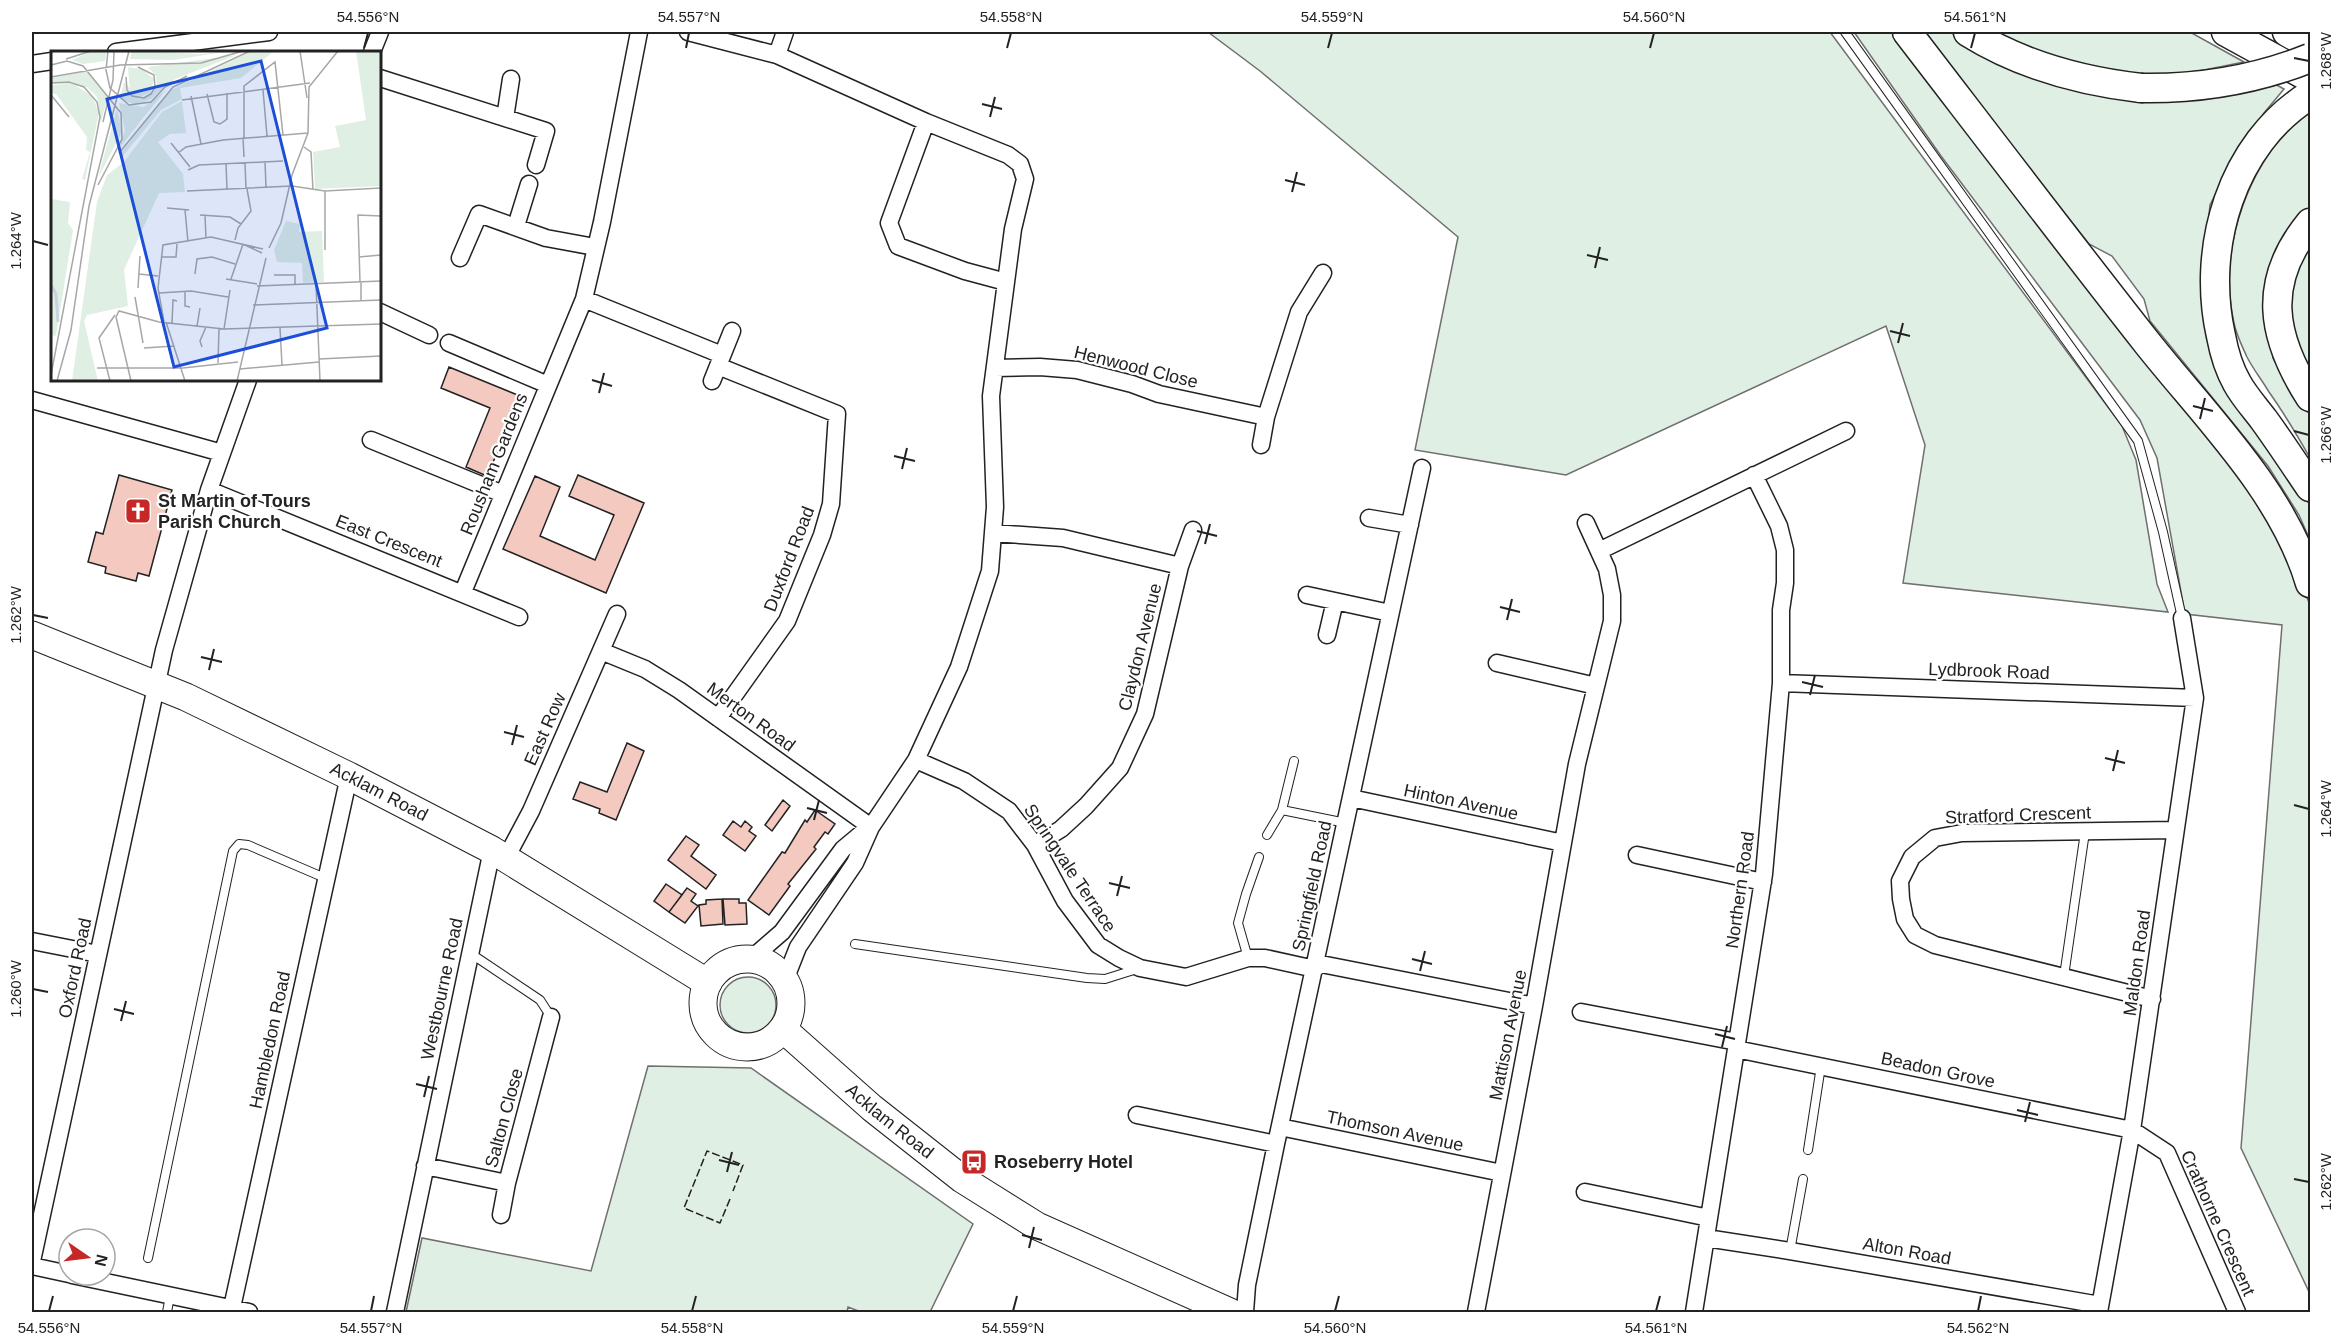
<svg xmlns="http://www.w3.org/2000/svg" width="2342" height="1344" font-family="Arial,sans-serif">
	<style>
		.green { fill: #e0efe3; stroke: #6f6f6f; stroke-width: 1.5 }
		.building { fill: #f3c9c0; stroke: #222; stroke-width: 1.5 }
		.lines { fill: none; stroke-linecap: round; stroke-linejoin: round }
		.service-casing { stroke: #222; stroke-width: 10 }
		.minor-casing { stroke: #222; stroke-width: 19 }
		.primary-casing { stroke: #222; stroke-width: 29 }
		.trunk-casing { stroke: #222; stroke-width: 31 }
		.service { stroke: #fff; stroke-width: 8 }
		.minor { stroke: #fff; stroke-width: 16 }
		.primary { stroke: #fff; stroke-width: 27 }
		.trunk { stroke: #fff; stroke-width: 28 }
		.trunk-bridge-casing { stroke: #222; stroke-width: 31; stroke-linecap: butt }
		.trunk-bridge { stroke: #fff; stroke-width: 28 }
		.fence { stroke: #222; stroke-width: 1.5; stroke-dasharray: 8 3; stroke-linecap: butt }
		.ticks { fill: none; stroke: #222; stroke-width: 2 }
		.labels { text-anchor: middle; stroke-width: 4.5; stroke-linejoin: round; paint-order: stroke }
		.street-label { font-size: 18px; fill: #222; stroke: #fff }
		.poi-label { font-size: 18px; font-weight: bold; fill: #222; stroke: #fff; text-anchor: start }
		.inset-river { fill: none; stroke: #c7d3dd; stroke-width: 3 }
		.inset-road { fill: none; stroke: #a7a7a7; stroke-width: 1.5 }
		.view { fill: #1d4ed8; fill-opacity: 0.15; stroke: #1d4ed8; stroke-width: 3 }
		.inset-edge { fill: none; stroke: #222; stroke-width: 3 }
		.neatline { fill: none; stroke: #222; stroke-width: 2 }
		.ticks-label { font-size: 15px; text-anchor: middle; fill: #222 }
	</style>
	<rect width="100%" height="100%" fill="#fff"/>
	<path class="green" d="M 1208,32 L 1830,32 L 2122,426 L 2136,460 L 2157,584 L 2168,612 L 1903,583 L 1925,445 L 1886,326 L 1566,475 L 1415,450 L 1458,237 L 1260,71 Z
		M 1854,32 L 1895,32 L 2280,530 L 2310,605 L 2310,1294 L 2241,1148 L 2282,625 L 2185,614 L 2157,458 L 2140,420 L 1941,156 Z
		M 1921,32 L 1950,32 L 1991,56 L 2048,81 L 2266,79 L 2284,89 L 2264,113 L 2232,162 L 2210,205 L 2202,287 L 2310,506 L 2310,540 L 2299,515 L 2268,466 L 2150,321 L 2144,299 L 2112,256 L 2089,244 Z
		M 1985,32 L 2190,32 L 2244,62 L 2199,71 L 2137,77 L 2093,72 Z
		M 2310,110 L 2310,212 L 2266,308 L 2273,358 L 2297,401 L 2310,414 L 2310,458 C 2297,435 2284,413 2269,392 C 2262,380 2253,369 2247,357 C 2242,346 2236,334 2234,323 C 2217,246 2249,158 2310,110 Z
		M 2310,244 L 2310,383 L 2287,310 L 2293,277 Z
		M720 1005a28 28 0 1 1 56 0a28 28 0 1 1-56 0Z
		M 648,1066 L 751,1068 L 973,1224 L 930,1312 L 861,1312 L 848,1307 L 847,1312 L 406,1312 L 422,1238 L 591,1271 Z"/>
	<path class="building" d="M 449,367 L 520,396 L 502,439 L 505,439 L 493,462 L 495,463 L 489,477 L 466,467 L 490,408 L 441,388 Z
		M 119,475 L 172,490 L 149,576 L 138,573 L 136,581 L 105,573 L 106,567 L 88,562 L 96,532 L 103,534 Z
		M 578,475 L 644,503 L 606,593 L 503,549 L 535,476 L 560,487 L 540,536 L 595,560 L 614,515 L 569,496 Z
		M 627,743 L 644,751 L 616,820 L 599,813 L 600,809 L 573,799 L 580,782 L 607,792 Z
		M 783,800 L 790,806 L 772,831 L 765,825 Z
		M 815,810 L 835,824 L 828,834 L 825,832 L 814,847 L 816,849 L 788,884 L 790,886 L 769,915 L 748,900 L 782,852 L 785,853 L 805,820 L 807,822 Z
		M 733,821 L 741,827 L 745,821 L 752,827 L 749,831 L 756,836 L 745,851 L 723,835 Z
		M 686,836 L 699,845 L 691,856 L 716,875 L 706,889 L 668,860 Z
		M 666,884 L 682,895 L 669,912 L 654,901 Z
		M 687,888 L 696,894 L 691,901 L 698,906 L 685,923 L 669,912 Z
		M 722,899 L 723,924 L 701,926 L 699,905 L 706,904 L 706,900 Z
		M 723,899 L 739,899 L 739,903 L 746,903 L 747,924 L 725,925 Z"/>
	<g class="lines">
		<defs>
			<path id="service" d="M 1845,32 L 2138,441 L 2163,532 L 2182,618
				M 1294,761 L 1282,810 L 1346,823
				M 1267,835 L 1282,810
				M 855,944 L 1087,978 L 1105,979 L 1137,969
				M 470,953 L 540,1000 L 551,1017
				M 1248,958 L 1238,923 L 1246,894 L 1259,857
				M 2064,976 L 2085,832
				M 1808,1150 L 1821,1066
				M 1790,1251 L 1803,1179
				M 148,1258 L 233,851 L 239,844 L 248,845 L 325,878
				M 167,1312 L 170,1296"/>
			<path id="minor" d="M 688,32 L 777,55 L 926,122 L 1008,155 L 1020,164 L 1025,179 L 1013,229 L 991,396 L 995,507 L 990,571 L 959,667 L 916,760 L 871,827 L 855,863 L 798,947 L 785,980
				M 116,52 L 269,32
				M 372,52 L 380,32
				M 777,55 L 785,32
				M 32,64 L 52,61
				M 380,78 L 546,131 L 536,165
				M 505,118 L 511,79
				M 926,122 L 889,223 L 898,246 L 965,271 L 1006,282
				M 516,226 L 529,184
				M 460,258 L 479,214 L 546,238 L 595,247
				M 584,299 L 722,355
				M 380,312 L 429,335
				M 449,343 L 548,385
				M 995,368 L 1040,367 L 1077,370 L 1132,384 L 1159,394 L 1266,417
				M 712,381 L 732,331
				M 32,400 L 222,453
				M 371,440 L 503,494
				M 1261,445 L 1266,417 L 1299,312 L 1323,273
				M 209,490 L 519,617
				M 1369,518 L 1410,525
				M 993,533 L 1063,538 L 1180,566
				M 1601,550 L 1846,431
				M 463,592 L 584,299 L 602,222 L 639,32
				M 1307,595 L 1390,613
				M 1327,635 L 1335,601
				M 601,651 L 645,669 L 679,690 L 871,827
				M 1497,663 L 1596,686
				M 1781,683 L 2195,698
				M 718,718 L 787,621 L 822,535 L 831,504 L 837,414 L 718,366
				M 916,760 L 964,781 L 1009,811 L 1035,845 L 1065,901 L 1098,945 L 1119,958 L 1140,968 L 1186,977 L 1248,958 L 1265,958 L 1315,969
				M 1351,798 L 1563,843
				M 1035,845 L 1061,829 L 1086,806 L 1120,768 L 1145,714 L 1180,566 L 1193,530
				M 1637,855 L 1763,882
				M 506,858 L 531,811 L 617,614
				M 32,941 L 98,954
				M 751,959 L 782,932 L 843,849 L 867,829
				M 1316,963 L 1534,1006
				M 2152,999 L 1935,945 L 1915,935 L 1905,919 L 1901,899 L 1900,881 L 1912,857 L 1935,838 L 1962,833 L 2175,830
				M 1581,1012 L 1737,1042
				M 1736,1049 L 2132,1130 L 2167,1153 L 2237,1312
				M 1137,1115 L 1276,1144
				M 1280,1127 L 1502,1173
				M 425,1166 L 507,1183 L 551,1017
				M 1585,1192 L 1709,1218
				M 501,1215 L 507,1183
				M 1706,1238 L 1790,1251 L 2100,1305
				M 32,1261 L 164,650 L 209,490 L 248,380
				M 32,1266 L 69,1274
				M 72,1275 L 249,1312
				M 231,1312 L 349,776
				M 395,1312 L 492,850
				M 1245,1312 L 1247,1285 L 1276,1144 L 1422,468
				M 1476,1312 L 1534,1006 L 1577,764 L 1612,621 L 1612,595 L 1607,569 L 1586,523
				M 1694,1312 L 1764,874 L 1781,683 L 1781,610 L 1785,583 L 1785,550 L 1779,526 L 1754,475
				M 2099,1312 L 2132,1130 L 2195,698 L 2182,618"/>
			<g id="primary">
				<path id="s1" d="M 32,635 L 186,697 L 349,776 L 492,850 L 708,983"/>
				<circle cx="747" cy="1003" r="44"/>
				<path id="s2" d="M 783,1029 L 872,1108 L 962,1179 L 1037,1226 L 1230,1312"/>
			</g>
			<path id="trunk" d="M 1907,32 C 1987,136 2067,241 2148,344 C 2206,417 2283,492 2310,583
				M 1968,32 C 2021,65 2079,81 2141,88
				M 2226,32 L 2310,78
				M 2287,32 L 2310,45
				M 2310,95 C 2231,144 2201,248 2221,336 C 2224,352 2229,369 2237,383 C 2244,396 2255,408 2264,420 C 2280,442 2295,465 2310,487
				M 2310,223 C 2262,282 2271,336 2310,397"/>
		</defs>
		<use href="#service" class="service-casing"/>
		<use href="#minor" class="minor-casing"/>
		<use href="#primary" class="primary-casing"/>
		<use href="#trunk" class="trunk-casing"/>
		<use href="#service" class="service"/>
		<use href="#minor" class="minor"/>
		<use href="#primary" class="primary"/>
		<use href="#trunk" class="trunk"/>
		<defs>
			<path id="trunk-bridge" d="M 2141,88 C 2200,89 2255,80 2310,58"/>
		</defs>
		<use href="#trunk-bridge" class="trunk-bridge-casing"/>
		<use href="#trunk-bridge" class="trunk-bridge"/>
		<path class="fence" d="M 730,1199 L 720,1223 L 684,1208 L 707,1151 L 743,1165 L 733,1191"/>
	</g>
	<path class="ticks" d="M 364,48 L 368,33M 686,48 L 689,33M 1007,48 L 1011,33M 1328,48 L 1332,33M 1650,48 L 1654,33M 1971,48 L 1975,33M 2294,58 L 2309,61M 982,104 L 1002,109M 990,117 L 995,97M 1285,180 L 1305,185M 1292,192 L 1297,172M 33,241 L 48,245M 1587,255 L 1608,260M 1595,268 L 1600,247M 1890,331 L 1910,336M 1898,343 L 1903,323M 592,380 L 612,386M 599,393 L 604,373M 2193,406 L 2213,411M 2200,419 L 2205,398M 2294,431 L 2309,435M 894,456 L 915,461M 902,469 L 907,448M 1197,531 L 1217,536M 1205,544 L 1210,524M 1500,607 L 1520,612M 33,615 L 48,618M 1507,620 L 1512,599M 201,657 L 222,662M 209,670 L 214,649M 1802,682 L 1823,687M 1810,695 L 1815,675M 504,732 L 524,737M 512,745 L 517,725M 2105,758 L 2125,763M 2113,771 L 2118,750M 2294,805 L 2309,809M 807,808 L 827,813M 814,820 L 819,800M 1109,883 L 1130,888M 1117,896 L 1122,876M 1412,959 L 1432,964M 1420,971 L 1425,951M 33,989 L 48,992M 114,1009 L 134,1014M 121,1021 L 126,1001M 1715,1034 L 1735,1039M 1722,1047 L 1727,1026M 416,1084 L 437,1089M 424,1097 L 429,1076M 2017,1110 L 2038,1115M 2025,1122 L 2030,1102M 719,1160 L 739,1165M 727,1172 L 732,1152M 2294,1179 L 2309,1182M 1022,1235 L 1042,1240M 1029,1248 L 1034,1227M 49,1311 L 53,1296M 371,1311 L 374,1296M 692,1311 L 696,1296M 1013,1311 L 1017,1296M 1335,1311 L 1339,1296M 1656,1311 L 1660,1296M 1978,1311 L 1981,1296"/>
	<defs>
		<symbol id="church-square" viewBox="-11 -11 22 22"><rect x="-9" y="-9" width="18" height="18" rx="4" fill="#c62828" stroke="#fff"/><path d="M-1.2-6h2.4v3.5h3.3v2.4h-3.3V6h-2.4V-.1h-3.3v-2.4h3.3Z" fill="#fff"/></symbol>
		<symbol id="bus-square" viewBox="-11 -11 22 22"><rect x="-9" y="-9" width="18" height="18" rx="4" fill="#c62828" stroke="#fff"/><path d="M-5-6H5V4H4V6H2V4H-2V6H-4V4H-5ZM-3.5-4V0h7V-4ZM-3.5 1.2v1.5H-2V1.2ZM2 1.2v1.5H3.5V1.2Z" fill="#fff"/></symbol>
	</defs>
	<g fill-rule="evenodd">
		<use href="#church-square" x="123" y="496" width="30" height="30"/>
		<use href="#bus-square" x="959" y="1147" width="30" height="30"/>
	</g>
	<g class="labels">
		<g class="street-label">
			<text transform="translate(1136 367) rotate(14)" y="6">Henwood Close</text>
			<text transform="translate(494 464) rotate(-68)" y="6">Rousham Gardens</text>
			<text transform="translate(389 541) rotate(22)" y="6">East Crescent</text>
			<text transform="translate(789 559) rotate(-69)" y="6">Duxford Road</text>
			<text transform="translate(1140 647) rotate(-76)" y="6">Claydon Avenue</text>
			<text transform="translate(1989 671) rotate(2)" y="6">Lydbrook Road</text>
			<text transform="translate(751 717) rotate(36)" y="6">Merton Road</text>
			<text transform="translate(545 729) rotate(-66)" y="6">East Row</text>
			<text dy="6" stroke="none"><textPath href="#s1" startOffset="381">Acklam Road</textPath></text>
			<text transform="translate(1461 802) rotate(12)" y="6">Hinton Avenue</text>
			<text transform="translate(2018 815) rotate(-2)" y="6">Stratford Crescent</text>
			<text transform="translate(1070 868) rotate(56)" y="6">Springvale Terrace</text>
			<text transform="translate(1312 886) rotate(-78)" y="6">Springfield Road</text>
			<text transform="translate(1740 890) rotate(-82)" y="6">Northern Road</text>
			<text transform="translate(2137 963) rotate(-82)" y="6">Maldon Road</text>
			<text transform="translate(75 968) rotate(-78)" y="6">Oxford Road</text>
			<text transform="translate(442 989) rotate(-78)" y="6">Westbourne Road</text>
			<text transform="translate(1508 1035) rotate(-79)" y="6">Mattison Avenue</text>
			<text transform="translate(270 1040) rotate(-78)" y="6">Hambledon Road</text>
			<text transform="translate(1938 1070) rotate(12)" y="6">Beadon Grove</text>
			<text transform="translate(504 1118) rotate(-75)" y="6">Salton Close</text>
			<text dy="6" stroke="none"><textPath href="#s2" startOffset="141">Acklam Road</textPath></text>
			<text transform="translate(1395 1131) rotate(12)" y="6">Thomson Avenue</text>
			<text transform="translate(2218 1223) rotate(66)" y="6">Crathorne Crescent</text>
			<text transform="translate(1907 1251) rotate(10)" y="6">Alton Road</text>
		</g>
		<g class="poi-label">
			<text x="158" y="507">St Martin of Tours<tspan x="158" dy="21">Parish Church</tspan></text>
			<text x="994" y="1168">Roseberry Hotel</text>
		</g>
	</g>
	<g transform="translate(51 51)">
		<rect width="330" height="330" fill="#fff"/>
		<path d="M 41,0 L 56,0 L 54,10 L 32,13 L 21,9 ZM 81,0 L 151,3 L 180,0 L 122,9 L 79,8 ZM 201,0 L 223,0 L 190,27 L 129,37 L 131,48 L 110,59 L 71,106 L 69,103 L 118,40 ZM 305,0 L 330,0 L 330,135 L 264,138 L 262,101 L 289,96 L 284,75 L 315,69 ZM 186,4 L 124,28 L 100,48 L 85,54 L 69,48 L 73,31 L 89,48 L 106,37 L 105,25 L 97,16 ZM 77,16 L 91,18 L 103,28 L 100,41 L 89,46 L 79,41 ZM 36,20 L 57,45 L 50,71 L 46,46 L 36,36 L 0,32 L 0,27 ZM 22,33 L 41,45 L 48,62 L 34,129 L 31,128 L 39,101 L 35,99 L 36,86 L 5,43 L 0,42 L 0,34 ZM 116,38 L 92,67 L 68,98 L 74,79 L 68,52 L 93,56 ZM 131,50 L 135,82 L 119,83 L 107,91 L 132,123 L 134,141 L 108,142 L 73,219 L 77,255 L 36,264 L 33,270 L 47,330 L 21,330 L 46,151 L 56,124 L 73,111 L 111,61 ZM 66,57 L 71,81 L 47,127 ZM 0,148 L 19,151 L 17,172 L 22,179 L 5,285 L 0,284 ZM 235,170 L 249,173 L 248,181 L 271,180 L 273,231 L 252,232 L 251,212 L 226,211 L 223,199 Z" fill="#e0efe3"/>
		<path class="inset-river" d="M 0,234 L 5,243 L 7,271"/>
		<path class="inset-road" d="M 57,0 L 55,19 L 59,37 L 78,54 L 100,51 L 114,36 L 136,25M 132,0 L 172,0M 249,0 L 256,47M 15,8 L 40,0M 0,14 L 16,10 L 32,15 L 70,62 L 71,88 L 47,134M 0,26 L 69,14 L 150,12 L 192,0M 75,26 L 76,39 L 81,45 L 93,47 L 100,43 L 104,36 L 103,24 L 87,16M 0,32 L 18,31 L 33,36 L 46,51 L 49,66 L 0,324M 212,39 L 216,85M 156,43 L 163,71 L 169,73 L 176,68 L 176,42M 0,44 L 18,66M 140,45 L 150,93M 131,49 L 259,32M 52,71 L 62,29 L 63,0M 192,87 L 193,106M 193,87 L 193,35 L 224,11 L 232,84M 120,92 L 139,116M 253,96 L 260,101 L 262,139M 68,102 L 122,36 L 199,0M 127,102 L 135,96 L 172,89 L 257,82M 214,110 L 215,137M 194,112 L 195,138M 175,113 L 176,138M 137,119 L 148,114 L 232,110M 136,140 L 241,135 L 274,140 L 330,137M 116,157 L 138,159M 134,159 L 137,191M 149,164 L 179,166 L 190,173M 154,165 L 155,187M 184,189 L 187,177 L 200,160 L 196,138M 194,194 L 211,202M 218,197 L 230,172 L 241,124 L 257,82 L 258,36 L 287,0M 274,199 L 274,140M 111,206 L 125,206 L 126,193M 308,206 L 330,204M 88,223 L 107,225M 144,223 L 146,208 L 161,206 L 184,213M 223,224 L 244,224 L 244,234M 175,228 L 206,233M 180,228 L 192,193M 309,231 L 307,164 L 330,165M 310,231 L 310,250M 265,233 L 269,330M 206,235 L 330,230M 87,237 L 89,205M 134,241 L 134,255 L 139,256M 108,242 L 140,240 L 177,246M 84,246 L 92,292M 202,254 L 330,249M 113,271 L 107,237 L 112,194 L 160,186 L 212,198M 115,271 L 134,330M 121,272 L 122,249 L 126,250M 146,275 L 149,257M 229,277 L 231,314M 173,278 L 179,239M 151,296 L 149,290 L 155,276M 93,297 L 123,295M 268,308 L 330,305M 167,312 L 168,277M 46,317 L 132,317 L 187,311M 189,318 L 268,311M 6,330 L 20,279 L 38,155 L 78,0M 59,330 L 48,287 L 64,264M 80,330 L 65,266 L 68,260 L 108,271 L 173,278 L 330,273M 186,330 L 215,207"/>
		<path class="view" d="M 210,10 L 276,277 L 123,316 L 56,48 Z"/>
		<rect width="330" height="330" class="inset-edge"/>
	</g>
	<rect width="2342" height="1344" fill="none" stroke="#ffffff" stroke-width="66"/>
	<g transform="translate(87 1257) rotate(104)"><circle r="28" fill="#ffffff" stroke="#a7a7a7" stroke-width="1.5"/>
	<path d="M0-4.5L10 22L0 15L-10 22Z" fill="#c62828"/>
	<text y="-9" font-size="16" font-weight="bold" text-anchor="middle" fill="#222222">N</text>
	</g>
	<rect x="33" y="33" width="2276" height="1278" class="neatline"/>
	<g class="ticks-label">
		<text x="368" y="22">54.556°N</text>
		<text x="689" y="22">54.557°N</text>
		<text x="1011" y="22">54.558°N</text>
		<text x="1332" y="22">54.559°N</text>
		<text x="1654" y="22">54.560°N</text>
		<text x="1975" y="22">54.561°N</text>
		<text transform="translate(2326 61) rotate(-90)" y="5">1.268°W</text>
		<text transform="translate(16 241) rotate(-90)" y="5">1.264°W</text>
		<text transform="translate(2326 435) rotate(-90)" y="5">1.266°W</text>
		<text transform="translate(16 615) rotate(-90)" y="5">1.262°W</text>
		<text transform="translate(2326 809) rotate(-90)" y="5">1.264°W</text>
		<text transform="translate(16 989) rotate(-90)" y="5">1.260°W</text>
		<text transform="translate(2326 1182) rotate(-90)" y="5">1.262°W</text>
		<text x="49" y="1333">54.556°N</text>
		<text x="371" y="1333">54.557°N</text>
		<text x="692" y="1333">54.558°N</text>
		<text x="1013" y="1333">54.559°N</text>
		<text x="1335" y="1333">54.560°N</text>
		<text x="1656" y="1333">54.561°N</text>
		<text x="1978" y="1333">54.562°N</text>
	</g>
</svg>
